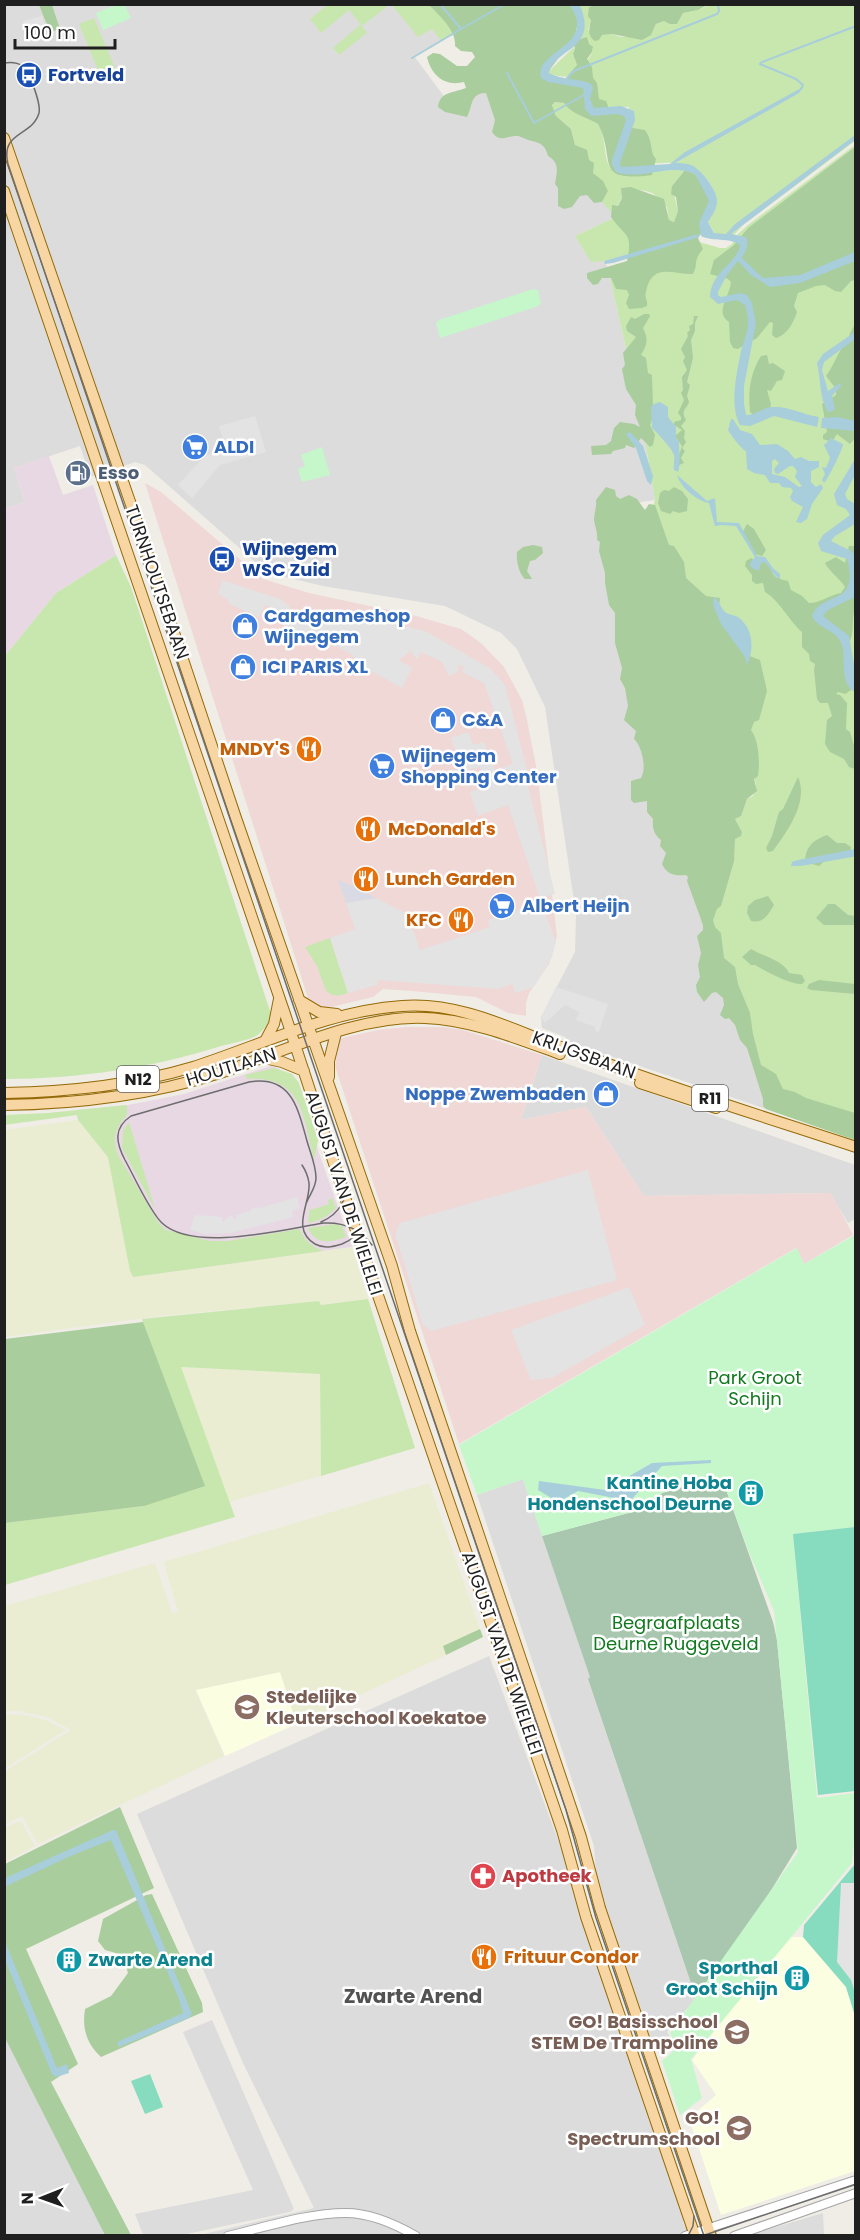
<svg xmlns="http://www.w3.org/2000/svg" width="860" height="2240" font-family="Poppins,sans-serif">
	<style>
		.residential { fill: #dddcdc }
		.commercial { fill: #efd8d6 }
		.industrial { fill: #e8d8e4 }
		.education { fill: #fcfee1 }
		.farmland { fill: #eaedd2 }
		.grass { fill: #c8e7ae }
		.forest { fill: #a9cd9c }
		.cemetery { fill: #a8c7ae }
		.park { fill: #c5f7cb }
		.pitch { fill: #87dbbe }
		.parking { fill: #e3e3e3 }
		.plaza { fill: #dadae5 }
		.water { fill: #a8cddb; fill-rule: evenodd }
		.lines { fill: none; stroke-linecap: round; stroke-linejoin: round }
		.stream { stroke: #a8cddb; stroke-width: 2 }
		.minor-casing { stroke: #a6a6a6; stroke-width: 10 }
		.major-casing { stroke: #936a07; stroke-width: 12 }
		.minor { stroke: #fff; stroke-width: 8 }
		.major { stroke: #f8d6a3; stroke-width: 10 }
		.tram { stroke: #6d6d6d; stroke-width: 1.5 }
		.labels { text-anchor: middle; stroke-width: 5; stroke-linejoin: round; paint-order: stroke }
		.shield { fill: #fff; stroke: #626262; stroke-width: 1.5 }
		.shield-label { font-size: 16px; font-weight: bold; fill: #1f1f1f }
		.transit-label { font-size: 18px; font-weight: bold; fill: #164399; stroke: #fff; text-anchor: start }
		.shop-label { font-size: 18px; font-weight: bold; fill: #366cbe; stroke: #fff; text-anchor: start }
		.service-label { font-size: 18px; font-weight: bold; fill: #4e5e75; stroke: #fff; text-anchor: start }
		.street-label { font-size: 18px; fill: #1f1f1f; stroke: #fff }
		.food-label { font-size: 18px; font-weight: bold; fill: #c56008; stroke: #fff; text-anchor: start }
		.park-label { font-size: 18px; fill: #11791e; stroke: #fff }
		.culture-label { font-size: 18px; font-weight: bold; fill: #0d838f; stroke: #fff; text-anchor: end }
		.education-label { font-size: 18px; font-weight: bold; fill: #785e54; stroke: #fff; text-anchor: end }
		.health-label { font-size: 18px; font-weight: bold; fill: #be3a42; stroke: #fff; text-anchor: start }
		.neighbourhood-label { font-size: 20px; font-weight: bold; fill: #525252; stroke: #fff }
	</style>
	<rect width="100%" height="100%" fill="#efede6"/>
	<path class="residential" d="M 5,5 L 392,5 L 433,29 L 441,41 L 414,56 L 449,103 L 483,84 L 618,216 L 575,236 L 591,261 L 604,261 L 608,268 L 641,416 L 655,500 L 599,508 L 688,873 L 743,1023 L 766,1109 L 569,1042 L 565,1037 L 542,1028 L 541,1017 L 575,952 L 576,914 L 545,707 L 517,649 L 501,633 L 445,606 L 323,586 L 268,573 L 145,465 L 135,462 L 90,477 L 80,446 L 14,468 L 25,502 L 5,509 Z
		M 542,1055 L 855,1165 L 855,1219 L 848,1223 L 830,1193 L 644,1196 L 586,1107 L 521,1120 Z
		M 523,1479 L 591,1678 L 588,1679 L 696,1998 L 667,2032 L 673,2041 L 667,2050 L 659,2053 L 651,2040 L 601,1892 L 596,1873 L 594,1846 L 477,1495 Z
		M 489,1656 L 568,1866 L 683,2219 L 683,2223 L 690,2235 L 200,2235 L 314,2208 L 243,2063 L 137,1814 Z
		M 212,2020 L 294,2209 L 290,2212 L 182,2235 L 143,2235 L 135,2214 L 253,2190 L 183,2032 Z
		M 5,2037 L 108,2235 L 5,2235 Z
		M 823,2213 L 824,2235 L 749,2235 Z"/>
	<path class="commercial" d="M 145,483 L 161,492 L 263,579 L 309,593 L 416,616 L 461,629 L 481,643 L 504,667 L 522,700 L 527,720 L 537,771 L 557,936 L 549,964 L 529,993 L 526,1003 L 526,1016 L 508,1013 L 476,997 L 412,991 L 383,989 L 373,997 L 331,1007 L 322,1007 L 308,998 Z
		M 406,1027 L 443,1027 L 463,1030 L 542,1055 L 521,1120 L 586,1107 L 644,1196 L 831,1193 L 853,1235 L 804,1264 L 796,1248 L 459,1444 L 335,1066 L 339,1043 L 342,1038 L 378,1030 Z"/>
	<path class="industrial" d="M 49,456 L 63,495 L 93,485 L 116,555 L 56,593 L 5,656 L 5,509 L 25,502 L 14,468 Z
		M 271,1066 L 278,1068 L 293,1079 L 352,1247 L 133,1277 L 89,1131 L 78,1120 L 76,1110 L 128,1105 L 184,1094 Z"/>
	<path class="education" d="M 280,1672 L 297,1724 L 225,1756 L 196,1690 Z
		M 791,1937 L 803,1937 L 846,1987 L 855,2016 L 855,2171 L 721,2215 L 689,2118 L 716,2095 L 692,2060 L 747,1988 Z"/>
	<path class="farmland" d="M 78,1120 L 108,1157 L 130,1271 L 133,1277 L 352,1247 L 368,1299 L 320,1305 L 319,1301 L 161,1316 L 5,1337 L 4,1130 Z
		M 180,1367 L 320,1374 L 321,1476 L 229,1502 Z
		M 429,1483 L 480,1629 L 443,1646 L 446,1655 L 297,1724 L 280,1672 L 195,1690 L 224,1756 L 38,1844 L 22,1816 L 5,1824 L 5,1771 L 71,1730 L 47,1717 L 19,1711 L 5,1711 L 5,1606 L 155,1563 L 172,1613 L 178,1612 L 164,1562 Z
		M 5,1714 L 25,1715 L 45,1720 L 66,1730 L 5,1768 Z
		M 21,1821 L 35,1846 L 5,1862 L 5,1827 Z"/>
	<path class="grass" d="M 327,5 L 327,4 L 389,5 L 362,26 L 367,33 L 339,55 L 333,48 L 360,25 L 362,26 L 349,10 L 321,33 L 310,19 Z
		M 392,5 L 434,5 L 456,33 L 441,41 L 432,29 L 418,37 Z
		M 580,5 L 595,5 L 589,7 L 591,20 L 588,30 L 602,35 L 612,34 L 621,37 L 651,35 L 656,24 L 664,21 L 677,24 L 683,13 L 698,10 L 709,5 L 855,5 L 855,141 L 743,225 L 734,235 L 715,234 L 708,222 C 726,194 708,171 679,164 C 664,160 642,166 627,168 L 629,107 L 603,107 L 575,72 C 582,65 592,58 593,48 L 581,38 L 584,18 Z
		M 94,18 L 118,75 L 103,82 L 79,24 Z
		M 575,46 L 573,54 L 577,65 L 568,75 L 568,77 L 550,75 L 549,71 Z
		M 555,102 L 564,103 C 571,114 586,117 598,124 C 605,136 604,149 607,161 C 614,183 635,176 652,172 C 663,170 674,170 685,170 L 672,186 L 678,211 L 674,222 L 669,220 L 667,207 C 663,203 657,196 652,193 C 647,191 627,187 622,188 L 622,197 L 617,207 L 612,206 L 611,212 L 602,202 L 608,191 L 593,173 L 588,160 L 575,145 L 571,129 L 556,116 L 552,105 Z
		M 855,145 L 855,1140 L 766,1109 L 743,1023 L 707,940 L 691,885 L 734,851 L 735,839 L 742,832 L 735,819 L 741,815 L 747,799 L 753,796 L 756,784 L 652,510 L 655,500 L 641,416 L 608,268 L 699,242 L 720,248 L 726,248 L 732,244 L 738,234 L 748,225 Z
		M 618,216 L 640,251 L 604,261 L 591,262 L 575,236 Z
		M 116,555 L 131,587 L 271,1014 C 269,1022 264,1031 256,1036 C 246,1041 232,1043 221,1046 C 152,1068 77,1079 5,1079 L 5,656 L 56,593 Z
		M 330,938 L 348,993 C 340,996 333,997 326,991 L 317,966 L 305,947 Z
		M 274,1068 L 292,1074 L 299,1083 L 318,1140 L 314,1160 C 303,1116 303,1076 247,1079 L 245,1075 Z
		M 127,1105 L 127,1115 C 115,1128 112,1138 118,1155 L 158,1222 L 166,1230 L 210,1241 L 227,1241 L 300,1229 C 304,1241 312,1246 323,1251 L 133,1277 L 130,1271 L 108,1157 L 78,1120 L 77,1115 L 4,1125 L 5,1115 L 48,1113 Z
		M 129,1122 L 155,1209 L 122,1148 L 123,1130 Z
		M 332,1198 L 336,1208 C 328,1216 320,1221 308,1223 L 310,1206 L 311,1210 L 329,1204 L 328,1200 Z
		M 336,1224 L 342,1226 L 346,1237 C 331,1243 315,1245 308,1228 Z
		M 368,1299 L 415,1448 L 321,1476 L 320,1374 L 181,1367 L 235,1517 L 5,1585 L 4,1523 L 144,1506 L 146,1333 L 142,1319 L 319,1301 L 321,1305 Z"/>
	<path class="forest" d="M 709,4 L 698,10 L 683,13 L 677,24 L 670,24 L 664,21 L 656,24 L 651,35 L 642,40 L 612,34 L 602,35 L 599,40 L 595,41 C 587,36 589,29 591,20 L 588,16 L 589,7 L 595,5 Z
		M 39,5 L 52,5 L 60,29 L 50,32 Z
		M 429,5 L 573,5 L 578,22 L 575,36 L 545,76 L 568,79 L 568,75 L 577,65 L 573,54 L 575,48 L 574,45 L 580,39 L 587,37 L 589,44 L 593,47 L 592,52 L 587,59 L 592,67 L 593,78 L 597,83 L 599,99 L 606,101 L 609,109 L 623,114 L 626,117 L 626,127 L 645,130 C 654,143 649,151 656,159 L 652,175 C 592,183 617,160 598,124 C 586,117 571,114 564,103 L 555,102 L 552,105 L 556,116 L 571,129 L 575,145 L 587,150 L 589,160 L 594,163 L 593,173 L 603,181 L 608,191 L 602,202 L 594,203 L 587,195 L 580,196 L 572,207 L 564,209 L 558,206 L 558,188 L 555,184 C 557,171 560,163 548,156 C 545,145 541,143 532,141 C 527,140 522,137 518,136 C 506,135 501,144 492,132 L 495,120 L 486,93 C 470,93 473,106 467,117 L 445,112 L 438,107 C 440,91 454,93 466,88 L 464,82 C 445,87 431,75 427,57 L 433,53 L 440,54 L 457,66 L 467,66 L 475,57 L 472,52 L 461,51 L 455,46 C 457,31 438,14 429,5 Z
		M 855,147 L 855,280 L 851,281 L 841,292 L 835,291 L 825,285 L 816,286 L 798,293 L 794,306 L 797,312 C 794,322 787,335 776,338 L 772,335 L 773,323 L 770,322 L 757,338 L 738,349 L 733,348 L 730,342 L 729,322 C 714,312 730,296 731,282 L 728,279 L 710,274 L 714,260 L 734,245 L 748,228 Z
		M 685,170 L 695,174 L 709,195 L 710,204 L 702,232 L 698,238 L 703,249 C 692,262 699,263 693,274 C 674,275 652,261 646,292 C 644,298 648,299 647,306 L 642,308 L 629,309 L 626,303 L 629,295 L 627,290 L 616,289 L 611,278 L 602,278 L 598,284 L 593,285 L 587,278 L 587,273 L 627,261 C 633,232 626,238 611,217 L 612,205 L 618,206 L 622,198 L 621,188 L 631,187 L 664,199 L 669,220 L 674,222 L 678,211 L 676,197 L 671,194 L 672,186 Z
		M 644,314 L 649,314 L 650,316 L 643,328 C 648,339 648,343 641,355 L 646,358 L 648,373 L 652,375 C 652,386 655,417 650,425 L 655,435 L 653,445 L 650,447 L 641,438 L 634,448 L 626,445 L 625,448 L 613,451 L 611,454 L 592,455 L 591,446 L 606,445 L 611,441 L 614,428 L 620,422 L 634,424 L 640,427 L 635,415 L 636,405 L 626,389 L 622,369 L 625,365 L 623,353 L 636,337 L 627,331 L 626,326 L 631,317 L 635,319 Z
		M 694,316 L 698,316 L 695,323 L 695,331 L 691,340 L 693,358 L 687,382 L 690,385 L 687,396 L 689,402 C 687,409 680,410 686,420 L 681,426 L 685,431 L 684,438 L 686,442 L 682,448 L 685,451 L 681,458 L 684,463 L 679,465 L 677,461 L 682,446 L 675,436 L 682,430 L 674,425 L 674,422 L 681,420 L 681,417 L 678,413 L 684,400 L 681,393 L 683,390 L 682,377 L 687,370 L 683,361 L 685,357 L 681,349 L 688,336 L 687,333 L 690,330 L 689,326 L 693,324 Z
		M 855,325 L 856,437 L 850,444 L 837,434 L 832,442 L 823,439 L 823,435 L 827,432 L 822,404 L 836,395 L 836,389 L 826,376 C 834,365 838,352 846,342 C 850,336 850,331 855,325 Z
		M 767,355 L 769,364 L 773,363 L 785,371 L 782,380 L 777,381 L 771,391 L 767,390 L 771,404 L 770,409 L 755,416 L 750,412 C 748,392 750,373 761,356 Z
		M 606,487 L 615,490 L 616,496 L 620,499 L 629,495 L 637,499 L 645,510 L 649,504 L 655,505 L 669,545 L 674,546 L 684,562 L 686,578 L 706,596 L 720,598 L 719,606 L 747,655 L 760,660 L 767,691 L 759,720 L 754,722 L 751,730 C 759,740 760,763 758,776 L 754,779 L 757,791 L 747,799 L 741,816 L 735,819 L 742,832 L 741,836 L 735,839 L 734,861 L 721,906 L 717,909 L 713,920 L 715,927 L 721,933 C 722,942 723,949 724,958 L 735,967 L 738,984 L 750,1013 L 753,1034 L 761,1065 L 776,1074 L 783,1089 L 795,1092 L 806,1098 L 855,1113 L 855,1140 L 766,1109 L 763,1106 L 763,1099 L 747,1048 L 740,1040 L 735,1025 L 729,1018 L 725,1019 L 720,1015 L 724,1005 L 723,998 L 716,992 L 712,993 L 704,1002 L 697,992 L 696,985 L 700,977 L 698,965 L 701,953 L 697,936 L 703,930 L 703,925 L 687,881 L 688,877 L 686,875 C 675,876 667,875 662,864 L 666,853 L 660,846 L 661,840 C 654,835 652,828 653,819 L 647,812 L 647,801 L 634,803 L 631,800 L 631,781 L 641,778 C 647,769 642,746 634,739 L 636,731 L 624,720 L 628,706 L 625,688 L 620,679 L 622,668 L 615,643 L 615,613 L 609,605 L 605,583 L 605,573 L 599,551 L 600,542 L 597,540 C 598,532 595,527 594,520 C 594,513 597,507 596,500 Z
		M 674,487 L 682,491 L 688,499 L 687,511 L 679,513 L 673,511 L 670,514 L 661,511 L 658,503 L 660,493 L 664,490 L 669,491 Z
		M 747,524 L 754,529 L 766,550 L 762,556 L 754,554 L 742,533 Z
		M 533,545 L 542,547 L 543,553 L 535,560 L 530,561 L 527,571 L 532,579 L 525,579 C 519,574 516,561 517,552 L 523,547 Z
		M 849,546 L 855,546 L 856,551 L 855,608 C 851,619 855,633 849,643 L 853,689 L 845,694 L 838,692 L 836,694 L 840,695 L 847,703 L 846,729 L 850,732 L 855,749 L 855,769 L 849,767 L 844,759 L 830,752 L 825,744 L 827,720 L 832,716 L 828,703 L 820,703 L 817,699 L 814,670 L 815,664 L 810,661 L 809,654 L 802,647 L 802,632 C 790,622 779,600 765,592 L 763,583 L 756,584 L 752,581 L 752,575 L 745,566 L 746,561 L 751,558 L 759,564 L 765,561 C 776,574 769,577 788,581 L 791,590 L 802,596 L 809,603 C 821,603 829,595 841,593 L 845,587 C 839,577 830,573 825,563 L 836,557 L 845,563 Z
		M 798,777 C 809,802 787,832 773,851 L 768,852 L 766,848 L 772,836 L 779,812 L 783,809 Z
		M 827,835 L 837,843 L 845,843 L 851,847 L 850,853 L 829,857 L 819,866 L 805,862 C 805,847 813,840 827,835 Z
		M 768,896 L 774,905 C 768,915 763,924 751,921 L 747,913 L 748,906 L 755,900 Z
		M 828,904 L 835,904 L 848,915 L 855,916 L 855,925 L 824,925 L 816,918 Z
		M 751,949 C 763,956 784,961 789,973 L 802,975 L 805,981 L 802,984 C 791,985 765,971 755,965 L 751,965 L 742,957 Z
		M 819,980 L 855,984 L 855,994 L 811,990 L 807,988 L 809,984 Z
		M 143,1322 L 205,1486 L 144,1506 L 5,1523 L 5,1339 Z
		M 480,1629 L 483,1637 L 446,1655 L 443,1646 Z
		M 120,1807 L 154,1888 L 26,1949 L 78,2064 L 51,2082 L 131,2235 L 105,2235 L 5,2038 L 5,1864 Z
		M 152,1894 L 202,2003 L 203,2012 L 101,2057 C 86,2043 82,2028 85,2009 L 111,1996 L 128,1973 L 123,1955 L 105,1950 L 98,1941 L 103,1919 L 146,1895 Z"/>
	<path class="cemetery" d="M 697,1483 L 724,1484 L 773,1622 L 777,1640 L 797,1848 L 762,1905 L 696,1998 L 588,1679 L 590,1677 L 542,1536 L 636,1511 L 662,1493 Z"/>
	<path class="park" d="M 116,5 L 125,5 L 131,18 L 103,30 L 96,13 Z
		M 533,289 L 538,290 L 541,304 L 536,307 L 440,338 L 436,323 L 439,320 Z
		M 322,447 L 330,475 L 302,482 L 298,469 L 305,466 L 301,455 Z
		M 855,1235 L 855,1527 L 793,1534 L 817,1798 L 855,1793 L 855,1827 L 852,1863 L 691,2059 L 702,2098 L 680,2115 L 662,2061 L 677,2048 L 670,2033 L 798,1852 L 774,1611 L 749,1552 L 724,1484 L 697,1483 L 673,1488 L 652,1498 L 636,1511 L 542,1536 L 523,1479 L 477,1495 L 459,1445 L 797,1248 L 804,1264 Z"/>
	<path class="pitch" d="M 855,1527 L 855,1791 L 818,1795 L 793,1534 Z
		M 855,1864 L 855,2016 L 846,1987 L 803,1937 L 804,1925 Z
		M 150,2074 L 163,2107 L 145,2114 L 131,2081 Z"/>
	<path class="parking" d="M 42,16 L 46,29 L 41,31 L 43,35 L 35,38 L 33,33 L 28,35 L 23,21 Z
		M 255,416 L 266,452 L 220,465 L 192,498 L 178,485 L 205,456 L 226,449 L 219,426 Z
		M 222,580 L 280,599 L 289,606 L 295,618 L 324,611 L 359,616 L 425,631 L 491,669 L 505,685 L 527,770 L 520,776 L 521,779 L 526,778 L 555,894 L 540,898 L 508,805 L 478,816 L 470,792 L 485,786 L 480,767 L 462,771 L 451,738 L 468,732 L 473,745 L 484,742 L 495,770 L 513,764 L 484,683 L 462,672 L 464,667 L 461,665 L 458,666 L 458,672 L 449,676 L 442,662 L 421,652 L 417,659 L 410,651 L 399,660 L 412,668 L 402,688 L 353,661 L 354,656 L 329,642 L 326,647 L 282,624 L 285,617 L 283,613 L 265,605 L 259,617 L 230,604 L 227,599 L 218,594 Z
		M 376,898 L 407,914 L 420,950 L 490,927 L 488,920 L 541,902 L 556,942 L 552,957 L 534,987 L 515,993 L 512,984 L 499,989 L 378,980 L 377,985 L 348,993 L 330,938 L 355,929 L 346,903 Z
		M 556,987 L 608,1004 L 599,1032 L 595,1031 L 595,1027 L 576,1020 L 579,1012 L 565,1005 L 545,1023 L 541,1017 Z
		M 588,1170 L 617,1280 L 432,1331 L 423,1325 L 395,1234 L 400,1223 Z
		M 297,1197 L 300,1208 L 292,1211 L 293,1217 L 286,1219 L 230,1233 L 205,1234 L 190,1230 L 195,1215 L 222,1217 L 223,1222 L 230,1215 L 236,1220 L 236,1215 L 251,1211 L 251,1209 L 256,1207 L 257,1209 Z
		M 629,1287 L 645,1325 L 552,1378 L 531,1380 L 511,1330 Z
		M 841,1883 L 855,1883 L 855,1993 L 851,1980 L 837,1962 Z"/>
	<path class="plaza" d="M 338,880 L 355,887 L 376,898 L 346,903 Z"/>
	<path class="water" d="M 570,5 L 580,5 C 599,51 554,48 549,73 C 561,80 578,78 591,84 L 593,88 L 590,99 L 594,108 L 621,106 L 634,111 L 635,120 L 620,163 L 621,167 L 670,164 L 685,152 L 803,87 L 799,93 L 675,163 C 680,163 687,163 693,166 C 702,171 717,190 717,201 C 717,209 712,216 708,222 L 714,233 L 726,234 L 735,224 L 855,135 L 855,140 L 731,234 L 746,237 C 750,245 745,251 742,258 L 763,278 L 800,275 L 855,252 L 855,261 L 800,283 L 770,287 L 751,275 L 738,261 L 727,275 L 718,292 L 718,295 L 721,297 L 741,293 L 747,295 L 752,303 L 756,323 L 744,386 L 744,404 L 746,415 C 755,416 763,407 773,407 C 788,406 804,415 819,417 L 817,427 L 774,416 L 750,426 L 740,425 C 729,405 737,372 741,351 C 743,342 748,333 748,323 C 748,317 747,311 745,305 L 737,300 L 718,304 L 710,297 C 711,271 737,264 740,245 C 729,237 713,242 701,236 L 699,223 L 709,201 L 695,174 C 670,162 641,181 616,172 L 612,164 L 612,160 L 626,120 L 624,116 L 617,114 L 591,116 L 585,109 L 583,88 L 548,82 L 541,78 C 534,55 580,48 577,22 C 576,16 573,10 570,5 Z
		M 698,234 L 699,237 L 613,263 L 605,264 L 604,261 Z
		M 855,332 L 855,339 L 824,362 L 822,370 L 828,391 L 840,383 L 841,386 L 832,396 L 835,409 L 830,412 L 827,411 C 819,396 821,380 817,363 L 823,354 Z
		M 660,402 L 668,407 L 668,417 L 676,427 L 676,438 L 679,441 C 679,451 681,463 678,472 L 674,470 C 673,465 675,459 674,455 C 672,448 657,433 652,428 L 651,407 L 654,404 Z
		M 838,417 L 855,421 L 855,431 L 821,428 L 822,418 Z
		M 731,419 L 733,419 L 740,430 L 752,434 L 760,445 L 777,444 L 788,451 L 795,459 L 801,457 L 809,461 L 819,461 L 819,467 L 811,471 L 811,482 L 816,487 L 821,484 L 823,488 L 812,504 L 807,519 L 801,523 L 796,522 L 803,507 L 792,501 L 790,497 L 793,491 L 791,488 L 782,487 L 779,483 L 770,483 L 765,475 L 754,473 L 747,469 L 746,451 C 742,450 730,434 728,430 ZM 775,459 L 779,463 L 774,469 L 775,473 L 778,474 L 790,466 L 793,466 L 797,471 L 795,477 L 802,486 L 799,487 L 785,477 L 772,474 L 772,461 Z
		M 630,432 L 643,446 L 653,476 L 651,485 L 647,481 L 636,448 L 626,434 Z
		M 831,438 L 843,444 C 843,449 828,479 824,483 L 822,480 L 825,474 L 822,467 L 826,468 L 830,458 L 824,445 Z
		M 855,459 L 855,475 L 845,494 L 847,499 L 855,504 L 855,524 L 835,536 L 831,541 L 851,551 L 855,555 L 855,597 L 828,610 L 823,616 L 849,636 L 855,670 L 855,692 C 839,684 846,659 842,645 C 837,629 817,629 812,616 C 822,590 860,608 847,559 L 821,551 L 818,543 L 823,535 L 850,515 L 846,509 L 837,505 L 834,494 Z
		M 677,475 L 707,501 L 715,498 L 717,522 L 739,523 L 757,556 L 765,557 L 773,568 L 780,574 L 780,579 C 772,575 771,567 764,562 L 761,563 L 759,570 L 755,570 L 750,566 L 750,563 L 755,557 L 736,526 L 722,525 L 715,526 L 709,503 C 697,501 680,487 677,475 Z
		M 714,597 C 719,600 720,607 725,612 C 729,615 734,615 738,617 C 754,629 754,650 747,665 L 745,657 L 721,624 L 713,605 Z
		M 855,849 L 855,856 L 852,857 L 801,866 L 791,866 L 792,862 L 798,860 Z
		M 711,1460 L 711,1463 L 662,1466 L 630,1501 L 578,1491 L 558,1502 L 538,1490 L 539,1481 L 605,1490 L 652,1463 Z
		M 113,1830 L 116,1830 L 192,2014 L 189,2018 L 119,2047 L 117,2042 L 183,2013 L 179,1999 L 111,1840 L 73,1855 L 4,1887 L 5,1878 Z
		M 4,1939 L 57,2068 L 67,2064 L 69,2073 L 56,2077 L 52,2074 L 5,1960 Z"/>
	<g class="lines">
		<path class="stream" d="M 440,4 L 461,29 L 505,4
			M 412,58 L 461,29
			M 507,73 L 534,123 L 584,95
			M 567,78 L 574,71 L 717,14 L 719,11 L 718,4
			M 801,89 L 803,85 L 796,79 L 760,64 L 762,62 L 856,26"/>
		<defs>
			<path id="minor" d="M 228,2236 C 266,2227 307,2213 346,2213 C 370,2213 395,2224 416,2236
				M 685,2236 L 856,2180
				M 734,2236 L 856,2193"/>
			<path id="major" d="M 4,138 L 136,519 L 236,818 L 392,1266 L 410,1331 L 581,1837 L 600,1908 L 711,2236
				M 4,191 L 285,1014 L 361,1246 L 528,1731 L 562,1830 L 586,1917 L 695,2236
				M 299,1000 L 319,1012 L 337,1014
				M 265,1041 L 274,1024 L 279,999
				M 264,1058 L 282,1062 L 304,1071
				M 329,1077 L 329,1061 L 336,1033
				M 640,1083 L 716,1108
				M 4,1093 C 67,1092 133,1085 193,1067 C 262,1045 328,1011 402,1006 C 451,1002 497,1022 542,1040 C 570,1051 599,1060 627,1071 C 703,1098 780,1122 856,1147
				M 4,1105 C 76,1104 151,1095 220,1073 C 283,1052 357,1015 425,1018 C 472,1020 516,1038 560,1054"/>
		</defs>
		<use href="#minor" class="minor-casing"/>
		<use href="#major" class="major-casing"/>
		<use href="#minor" class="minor"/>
		<use href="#major" class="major"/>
		<path class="tram" d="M 4,63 C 11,62 17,62 22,66 C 30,72 41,104 39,113 C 32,137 0,131 8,164 L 566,1810 L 596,1918 L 704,2236
			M 302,1165 C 306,1171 308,1176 309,1183 C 311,1203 290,1229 315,1244 C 324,1249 332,1247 342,1244 C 352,1240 358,1235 362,1226
			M 306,1204 C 309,1195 316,1188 316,1178 C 316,1165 310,1152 307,1141 C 298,1109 292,1075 249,1082 L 131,1116 C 113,1128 116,1143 125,1160 C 134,1176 150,1212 162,1223 C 194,1253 285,1229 324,1223 C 344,1222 360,1229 372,1245
			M 321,1222 C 340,1214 349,1197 346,1177
			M 688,2236 L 693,2226 L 694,2216
			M 702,2236 L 856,2184"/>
	</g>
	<defs>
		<symbol id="bus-disc" viewBox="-11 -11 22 22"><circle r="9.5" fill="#1a4fb4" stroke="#fff"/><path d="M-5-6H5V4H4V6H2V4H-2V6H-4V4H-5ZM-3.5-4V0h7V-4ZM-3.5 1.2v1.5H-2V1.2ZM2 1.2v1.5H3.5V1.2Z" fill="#fff"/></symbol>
		<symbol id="supermarket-disc" viewBox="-11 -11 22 22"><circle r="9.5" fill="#3f7fe0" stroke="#fff"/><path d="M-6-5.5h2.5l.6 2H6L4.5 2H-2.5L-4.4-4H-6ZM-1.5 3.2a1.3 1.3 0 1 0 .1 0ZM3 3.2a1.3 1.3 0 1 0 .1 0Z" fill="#fff"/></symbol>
		<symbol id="fuel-disc" viewBox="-11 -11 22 22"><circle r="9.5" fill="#5c6f8a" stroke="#fff"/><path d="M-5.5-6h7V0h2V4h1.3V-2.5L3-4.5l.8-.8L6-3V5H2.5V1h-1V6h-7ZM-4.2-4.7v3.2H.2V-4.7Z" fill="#fff"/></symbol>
		<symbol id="shop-disc" viewBox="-11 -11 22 22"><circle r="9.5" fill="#3f7fe0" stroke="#fff"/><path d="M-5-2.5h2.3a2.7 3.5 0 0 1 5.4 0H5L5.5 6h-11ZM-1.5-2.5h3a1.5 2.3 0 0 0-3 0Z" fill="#fff"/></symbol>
		<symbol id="restaurant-disc" viewBox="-11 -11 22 22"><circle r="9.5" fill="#e8710a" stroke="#fff"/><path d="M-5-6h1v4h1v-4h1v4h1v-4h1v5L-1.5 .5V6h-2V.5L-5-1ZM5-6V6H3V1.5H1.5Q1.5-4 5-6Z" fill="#fff"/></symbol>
		<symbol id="building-disc" viewBox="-11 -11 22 22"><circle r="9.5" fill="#0f9aa8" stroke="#fff"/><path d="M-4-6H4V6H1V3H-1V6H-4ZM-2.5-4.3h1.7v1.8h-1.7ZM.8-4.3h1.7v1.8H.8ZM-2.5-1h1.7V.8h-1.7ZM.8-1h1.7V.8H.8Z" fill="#fff"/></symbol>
		<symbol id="school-disc" viewBox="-11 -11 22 22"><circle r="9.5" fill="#8d6e63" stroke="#fff"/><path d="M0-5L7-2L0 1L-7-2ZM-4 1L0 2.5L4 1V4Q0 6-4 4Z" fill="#fff"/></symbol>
		<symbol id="pharmacy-disc" viewBox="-11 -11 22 22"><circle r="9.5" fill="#e0444e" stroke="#fff"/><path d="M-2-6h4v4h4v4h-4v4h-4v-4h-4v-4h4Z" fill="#fff"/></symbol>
	</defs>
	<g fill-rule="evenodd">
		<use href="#bus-disc" x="14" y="60" width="30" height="30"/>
		<use href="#supermarket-disc" x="180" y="432" width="30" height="30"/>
		<use href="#fuel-disc" x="63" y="458" width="30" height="30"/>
		<use href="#bus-disc" x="207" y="544" width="30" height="30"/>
		<use href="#shop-disc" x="230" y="611" width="30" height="30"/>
		<use href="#shop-disc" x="228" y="652" width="30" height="30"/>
		<use href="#shop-disc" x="428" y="705" width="30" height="30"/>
		<use href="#restaurant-disc" x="294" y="734" width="30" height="30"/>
		<use href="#supermarket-disc" x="367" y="751" width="30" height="30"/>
		<use href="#restaurant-disc" x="353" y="814" width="30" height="30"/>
		<use href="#restaurant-disc" x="351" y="864" width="30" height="30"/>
		<use href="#supermarket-disc" x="487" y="891" width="30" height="30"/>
		<use href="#restaurant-disc" x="446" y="905" width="30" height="30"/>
		<use href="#shop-disc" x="591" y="1079" width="30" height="30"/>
		<use href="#building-disc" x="736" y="1478" width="30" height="30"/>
		<use href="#school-disc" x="232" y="1692" width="30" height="30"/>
		<use href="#pharmacy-disc" x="468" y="1861" width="30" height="30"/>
		<use href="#restaurant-disc" x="469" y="1942" width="30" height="30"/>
		<use href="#building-disc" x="54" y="1945" width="30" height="30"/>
		<use href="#building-disc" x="782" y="1963" width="30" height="30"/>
		<use href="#school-disc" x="722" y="2017" width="30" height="30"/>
		<use href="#school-disc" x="724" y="2113" width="30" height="30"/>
	</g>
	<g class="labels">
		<g class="shield">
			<rect x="117" y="1066" width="42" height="26" rx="4.5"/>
			<rect x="692" y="1085" width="36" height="26" rx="4.5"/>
		</g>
		<g class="shield-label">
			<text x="138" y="1085">N12</text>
			<text x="710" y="1104">R11</text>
		</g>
		<g class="transit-label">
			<text x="48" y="81">Fortveld</text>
			<text x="242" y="555">Wijnegem<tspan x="242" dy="21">WSC Zuid</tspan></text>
		</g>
		<g class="shop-label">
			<text x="214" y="453">ALDI</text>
			<text x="264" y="622">Cardgameshop<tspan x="264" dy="21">Wijnegem</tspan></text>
			<text x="262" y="673">ICI PARIS XL</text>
			<text x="462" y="726">C&amp;A</text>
			<text x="401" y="762">Wijnegem<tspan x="401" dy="21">Shopping Center</tspan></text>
			<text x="522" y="912">Albert Heijn</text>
			<text x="586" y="1100" text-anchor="end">Noppe Zwembaden</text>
		</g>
		<g class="service-label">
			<text x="98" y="479">Esso</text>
		</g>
		<g class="street-label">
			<text transform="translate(157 582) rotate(71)" y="6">TURNHOUTSEBAAN</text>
			<text transform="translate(584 1055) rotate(20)" y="6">KRIJGSBAAN</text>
			<text transform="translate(231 1067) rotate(-17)" y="6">HOUTLAAN</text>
			<text transform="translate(344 1193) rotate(72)" y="6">AUGUST VAN DE WIELELEI</text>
			<text transform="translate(502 1653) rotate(71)" y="6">AUGUST VAN DE WIELELEI</text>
		</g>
		<g class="food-label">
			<text x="290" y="755" text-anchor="end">MNDY'S</text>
			<text x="388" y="835">McDonald's</text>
			<text x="386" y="885">Lunch Garden</text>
			<text x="442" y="926" text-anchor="end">KFC</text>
			<text x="504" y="1963">Frituur Condor</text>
		</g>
		<g class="park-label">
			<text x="755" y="1384">Park Groot<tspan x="755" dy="21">Schijn</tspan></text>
			<text x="676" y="1629">Begraafplaats<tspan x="676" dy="21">Deurne Ruggeveld</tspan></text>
		</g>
		<g class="culture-label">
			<text x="732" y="1489">Kantine Hoba<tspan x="732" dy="21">Hondenschool Deurne</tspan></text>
			<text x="88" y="1966" text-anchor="start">Zwarte Arend</text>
			<text x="778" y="1974">Sporthal<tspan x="778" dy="21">Groot Schijn</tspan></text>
		</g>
		<g class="education-label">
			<text x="266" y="1703" text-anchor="start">Stedelijke<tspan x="266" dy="21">Kleuterschool Koekatoe</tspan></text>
			<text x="718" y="2028">GO! Basisschool<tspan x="718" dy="21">STEM De Trampoline</tspan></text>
			<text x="720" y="2124">GO!<tspan x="720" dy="21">Spectrumschool</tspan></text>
		</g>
		<g class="health-label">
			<text x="502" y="1882">Apotheek</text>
		</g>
		<g class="neighbourhood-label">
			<text x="413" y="2003">Zwarte Arend</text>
		</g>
	</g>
	<rect width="860" height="2240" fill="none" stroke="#1f1f1f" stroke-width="12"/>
	<g transform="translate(42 2198) rotate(269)" stroke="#ffffff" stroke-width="4.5" paint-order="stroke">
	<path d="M0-4.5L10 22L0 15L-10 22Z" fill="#1f1f1f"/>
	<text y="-9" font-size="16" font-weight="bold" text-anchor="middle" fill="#1f1f1f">N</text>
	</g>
	<path d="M15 39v9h100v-9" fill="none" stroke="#1f1f1f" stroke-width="3"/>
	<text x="24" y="39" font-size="18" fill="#1f1f1f" stroke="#ffffff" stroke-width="4.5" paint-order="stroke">100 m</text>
</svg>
